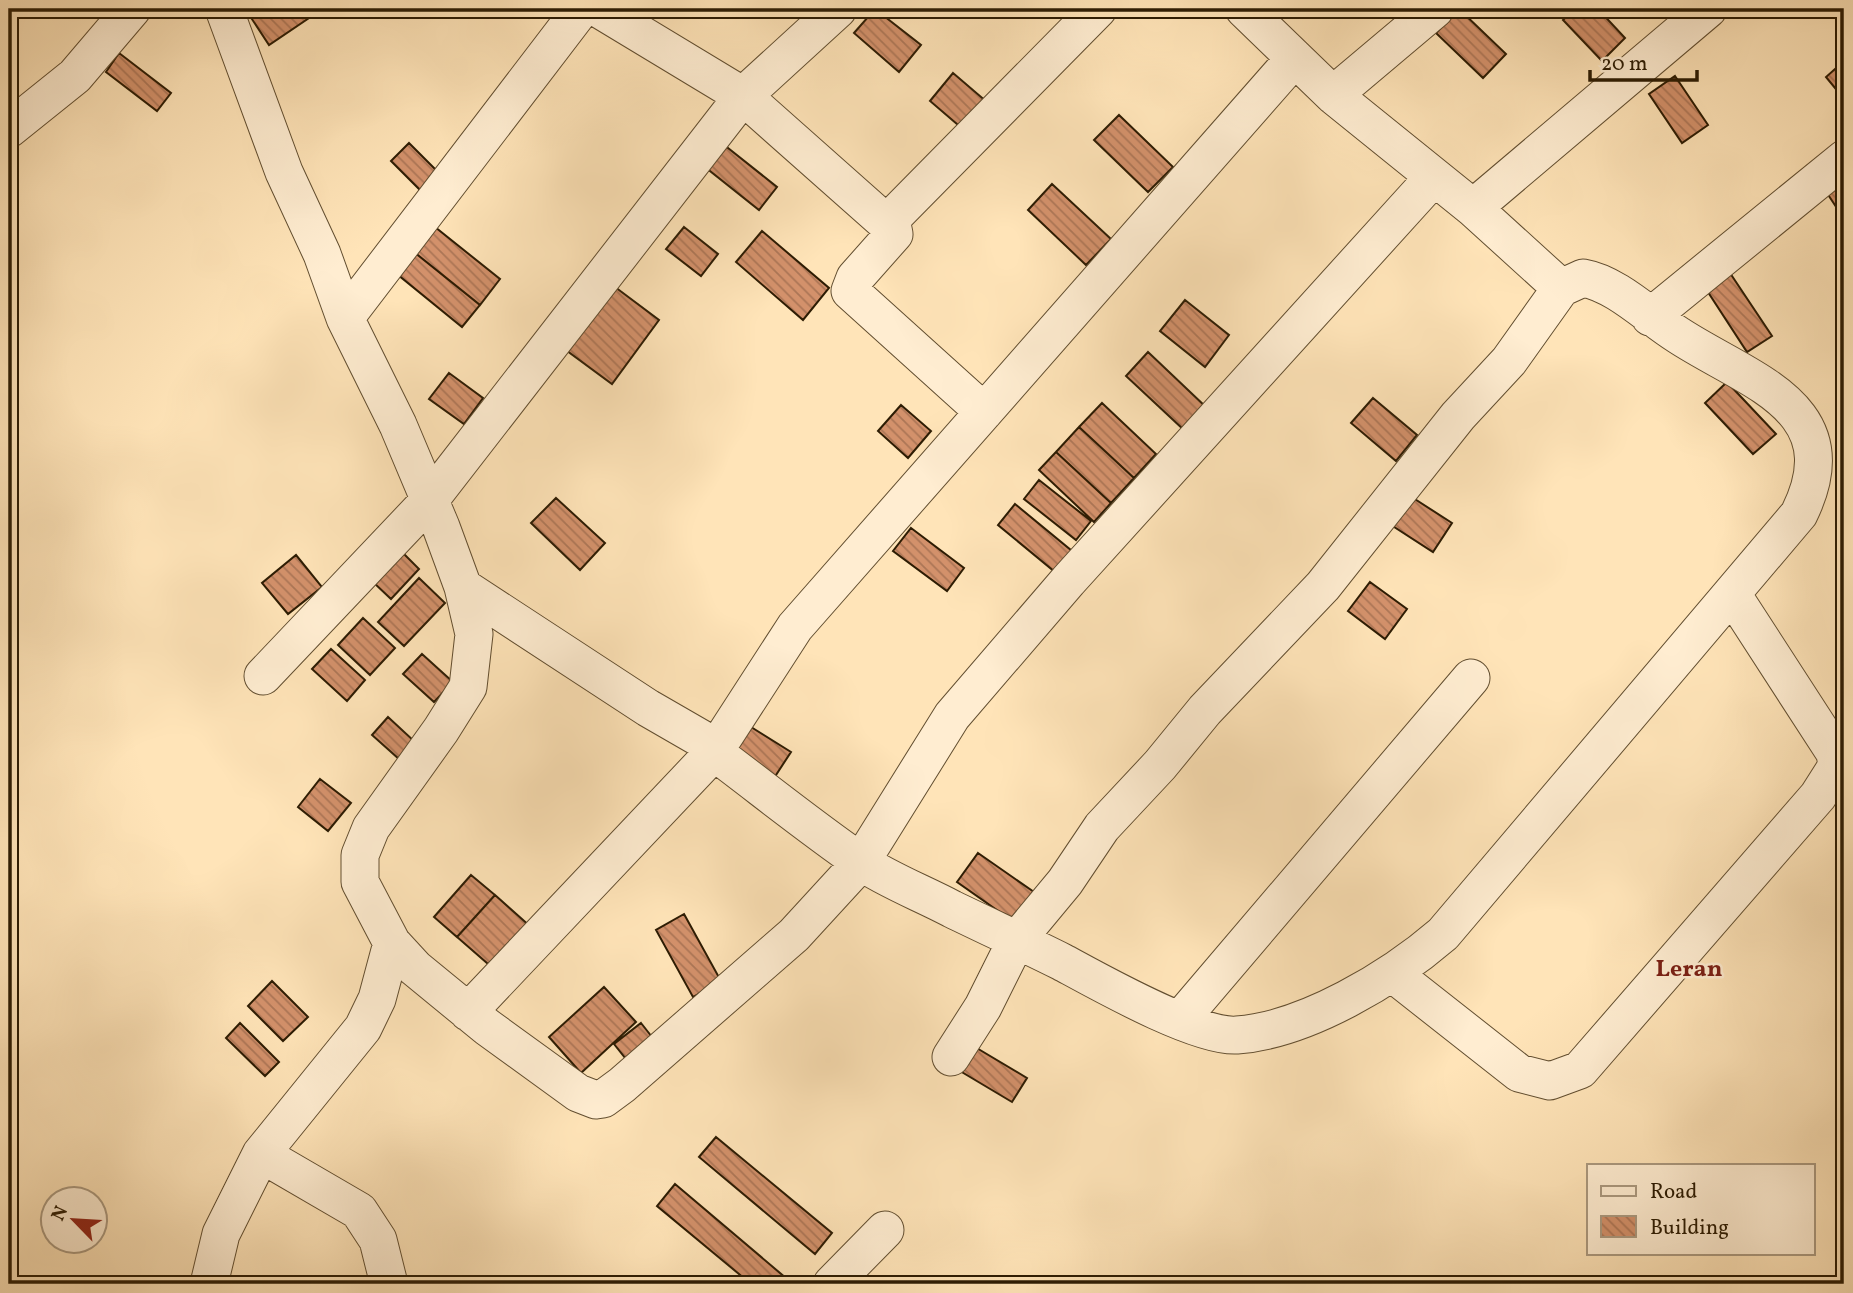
<svg xmlns="http://www.w3.org/2000/svg" width="1853" height="1293" font-family="Vollkorn,serif">
	<style>
		.building { fill: url(#building-back-hatch); stroke: #2d1c03; stroke-width: 2 }
		.lines { fill: none; stroke-linecap: round; stroke-linejoin: round }
		.street-casing { stroke: #624e30; stroke-width: 39 }
		.street { stroke: #ffedd1; stroke-width: 37 }
		.labels { text-anchor: middle; stroke-width: 5; stroke-linejoin: round; paint-order: stroke }
		.quarter-label { font-size: 24px; font-weight: bold; fill: #7a1f14; stroke: #ffedd1 }
	</style>
	<defs>
		<pattern id="building-back-hatch" width="6" height="6" patternUnits="userSpaceOnUse" patternTransform="scale(1.75)"><rect width="6" height="6" fill="#d3916b"/><path d="M-1 5l2 2M0 0l6 6M5-1l2 2" fill="none" stroke="#ac7656"/></pattern>
	</defs>
	<rect width="100%" height="100%" fill="#ffe4b8"/>
	<filter id="stains"><feTurbulence type="fractalNoise" baseFrequency=".00286" numOctaves="4"/><feColorMatrix values="0 0 0 0 .2 0 0 0 0 .09 0 0 0 0 .02 0 0 0 .5 -.17"/></filter>
	<radialGradient id="worn" r=".72"><stop offset=".6" stop-color="#630" stop-opacity="0"/><stop offset="1" stop-color="#630" stop-opacity=".3"/></radialGradient>
	<path class="building" d="M 302,9 L 309,18 L 269,45 L 246,10 Z
		M 875,9 L 921,45 L 899,72 L 854,33 Z
		M 1459,9 L 1506,54 L 1483,78 L 1436,33 Z
		M 1574,9 L 1598,9 L 1625,38 L 1602,61 L 1563,20 Z
		M 119,53 L 171,93 L 157,111 L 106,72 Z
		M 1844,61 L 1844,99 L 1826,77 Z
		M 953,73 L 987,102 L 964,130 L 930,101 Z
		M 1675,76 L 1708,125 L 1682,143 L 1649,94 Z
		M 1119,115 L 1173,167 L 1148,192 L 1094,140 Z
		M 409,143 L 440,174 L 422,192 L 391,161 Z
		M 723,144 L 777,187 L 759,210 L 705,167 Z
		M 1844,182 L 1844,219 L 1827,193 Z
		M 1052,184 L 1111,239 L 1086,265 L 1028,210 Z
		M 430,223 L 500,279 L 480,305 L 409,248 Z
		M 684,227 L 718,254 L 701,276 L 666,249 Z
		M 762,231 L 829,288 L 803,320 L 736,262 Z
		M 409,248 L 480,305 L 462,327 L 392,270 Z
		M 1730,273 L 1772,336 L 1747,352 L 1706,289 Z
		M 603,278 L 659,320 L 612,384 L 555,342 Z
		M 1185,300 L 1229,335 L 1205,367 L 1160,331 Z
		M 1148,352 L 1206,407 L 1184,430 L 1126,376 Z
		M 449,373 L 483,398 L 464,424 L 429,399 Z
		M 1727,382 L 1776,434 L 1753,454 L 1705,403 Z
		M 1373,398 L 1417,435 L 1396,461 L 1351,423 Z
		M 1102,403 L 1156,454 L 1134,478 L 1079,427 Z
		M 901,405 L 931,431 L 908,458 L 878,431 Z
		M 1079,427 L 1134,478 L 1111,503 L 1056,452 Z
		M 1056,452 L 1111,503 L 1094,522 L 1039,470 Z
		M 1039,480 L 1091,521 L 1076,540 L 1024,499 Z
		M 1407,494 L 1452,523 L 1433,552 L 1388,523 Z
		M 556,498 L 605,543 L 580,570 L 531,523 Z
		M 1015,504 L 1072,551 L 1055,572 L 998,525 Z
		M 911,528 L 964,568 L 947,591 L 893,551 Z
		M 402,552 L 419,569 L 391,599 L 373,582 Z
		M 296,555 L 322,587 L 288,614 L 262,583 Z
		M 419,578 L 445,603 L 404,646 L 378,622 Z
		M 1370,582 L 1407,609 L 1385,639 L 1348,611 Z
		M 363,618 L 395,648 L 370,675 L 338,645 Z
		M 331,649 L 365,680 L 347,701 L 312,669 Z
		M 422,654 L 453,682 L 434,702 L 403,674 Z
		M 388,717 L 415,742 L 399,759 L 372,735 Z
		M 743,722 L 791,752 L 774,778 L 727,748 Z
		M 320,779 L 351,803 L 328,831 L 298,807 Z
		M 978,853 L 1034,892 L 1014,922 L 957,882 Z
		M 471,875 L 495,895 L 457,937 L 434,917 Z
		M 495,895 L 531,927 L 495,970 L 457,937 Z
		M 684,914 L 721,981 L 693,997 L 656,930 Z
		M 272,981 L 308,1017 L 283,1041 L 248,1006 Z
		M 604,987 L 636,1022 L 581,1073 L 549,1037 Z
		M 240,1023 L 279,1062 L 265,1076 L 226,1038 Z
		M 641,1023 L 652,1037 L 626,1059 L 614,1044 Z
		M 975,1047 L 1027,1078 L 1012,1102 L 960,1071 Z
		M 716,1137 L 832,1233 L 815,1254 L 699,1157 Z
		M 675,1184 L 793,1284 L 751,1284 L 657,1206 Z"/>
	<g class="lines">
		<defs>
			<path id="street" d="M 224,9 L 284,172 L 322,254 L 345,318 L 398,425 L 441,527 L 463,587 L 474,634 L 468,687 L 441,730 L 371,828 L 360,855 L 360,882 L 392,943 L 415,968 L 487,1027 L 578,1093 L 596,1100 L 603,1099 L 622,1085 L 794,935 L 861,862 L 952,716 L 1068,581 L 1434,177
				M 599,9 L 743,96 L 893,229 L 894,234 L 855,278 L 850,291 L 984,412
				M 1244,9 L 1333,95 L 1473,208 L 1561,288
				M 1333,95 L 1435,9
				M 9,129 L 75,76 L 132,9
				M 1473,208 L 1708,9
				M 887,223 L 1098,9
				M 1650,317 L 1844,159
				M 345,318 L 581,9
				M 463,587 L 648,708 L 700,738 L 714,752 L 795,627 L 1293,60
				M 263,676 L 429,501 L 743,96 L 838,9
				M 1392,973 L 1519,1073 L 1550,1081 L 1580,1070 L 1818,796 L 1837,766 L 1835,753 L 1732,594
				M 468,1012 L 714,752 C 762,788 809,826 858,860 C 887,880 922,893 952,909 C 989,927 1026,944 1062,962 C 1099,982 1198,1038 1237,1035 C 1306,1030 1392,978 1443,934 L 1799,514 C 1852,407 1748,381 1678,335 C 1649,317 1617,284 1583,278 L 1561,288 L 1509,361 L 1458,416 L 1323,586 L 1205,710 L 1160,765 L 1102,827 L 1065,882 L 1016,941 L 983,1007 L 951,1057
				M 1180,1020 L 1471,678
				M 261,1154 L 359,1211 L 378,1240 L 389,1284
				M 209,1284 L 221,1234 L 261,1154 L 363,1028 L 377,999 L 392,943
				M 832,1284 L 885,1230"/>
		</defs>
		<use href="#street" class="street-casing"/>
		<use href="#street" class="street"/>
	</g>
	<g class="labels">
		<g class="quarter-label">
			<text x="1689" y="976">Leran</text>
		</g>
	</g>
	<rect width="1853" height="1293" fill="none" stroke="#ffe4b8" stroke-width="35"/>
	<rect x="10" y="10" width="1832" height="1272" fill="none" stroke="#2d1c03" stroke-width="3.5"/>
	<rect x="18" y="18" width="1818" height="1258" fill="none" stroke="#2d1c03" stroke-width="2"/>
	<rect x="1587" y="1164" width="228" height="91" fill="#ffedd1" stroke="#ab997f" stroke-width="2"/>
	<rect x="1601" y="1186" width="35" height="10" fill="#ffedd1" stroke="#ab997f" stroke-width="2"/>
	<text x="1650" y="1198" font-size="21" fill="#2d1c03">Road</text>
	<rect x="1601" y="1216" width="35" height="21" fill="url(#building-back-hatch)" stroke="#ab997f" stroke-width="2"/>
	<text x="1650" y="1234" font-size="21" fill="#2d1c03">Building</text>
	<g transform="translate(74 1220) rotate(295)"><circle r="33" fill="#ffedd1" stroke="#ab997f" stroke-width="2"/>
	<path d="M0-5L12 26L0 18L-12 26Z" fill="#8f2418"/>
	<text y="-10" font-size="19" font-weight="bold" text-anchor="middle" fill="#2d1c03">N</text>
	</g>
	<path d="M1590 70v10h107v-10" fill="none" stroke="#2d1c03" stroke-width="3.5"/>
	<text x="1601" y="70" font-size="21" fill="#2d1c03" stroke="#ffedd1" stroke-width="5" paint-order="stroke">20 m</text>
	<rect width="100%" height="100%" filter="url(#stains)"/>
	<rect width="100%" height="100%" fill="url(#worn)"/>
</svg>
